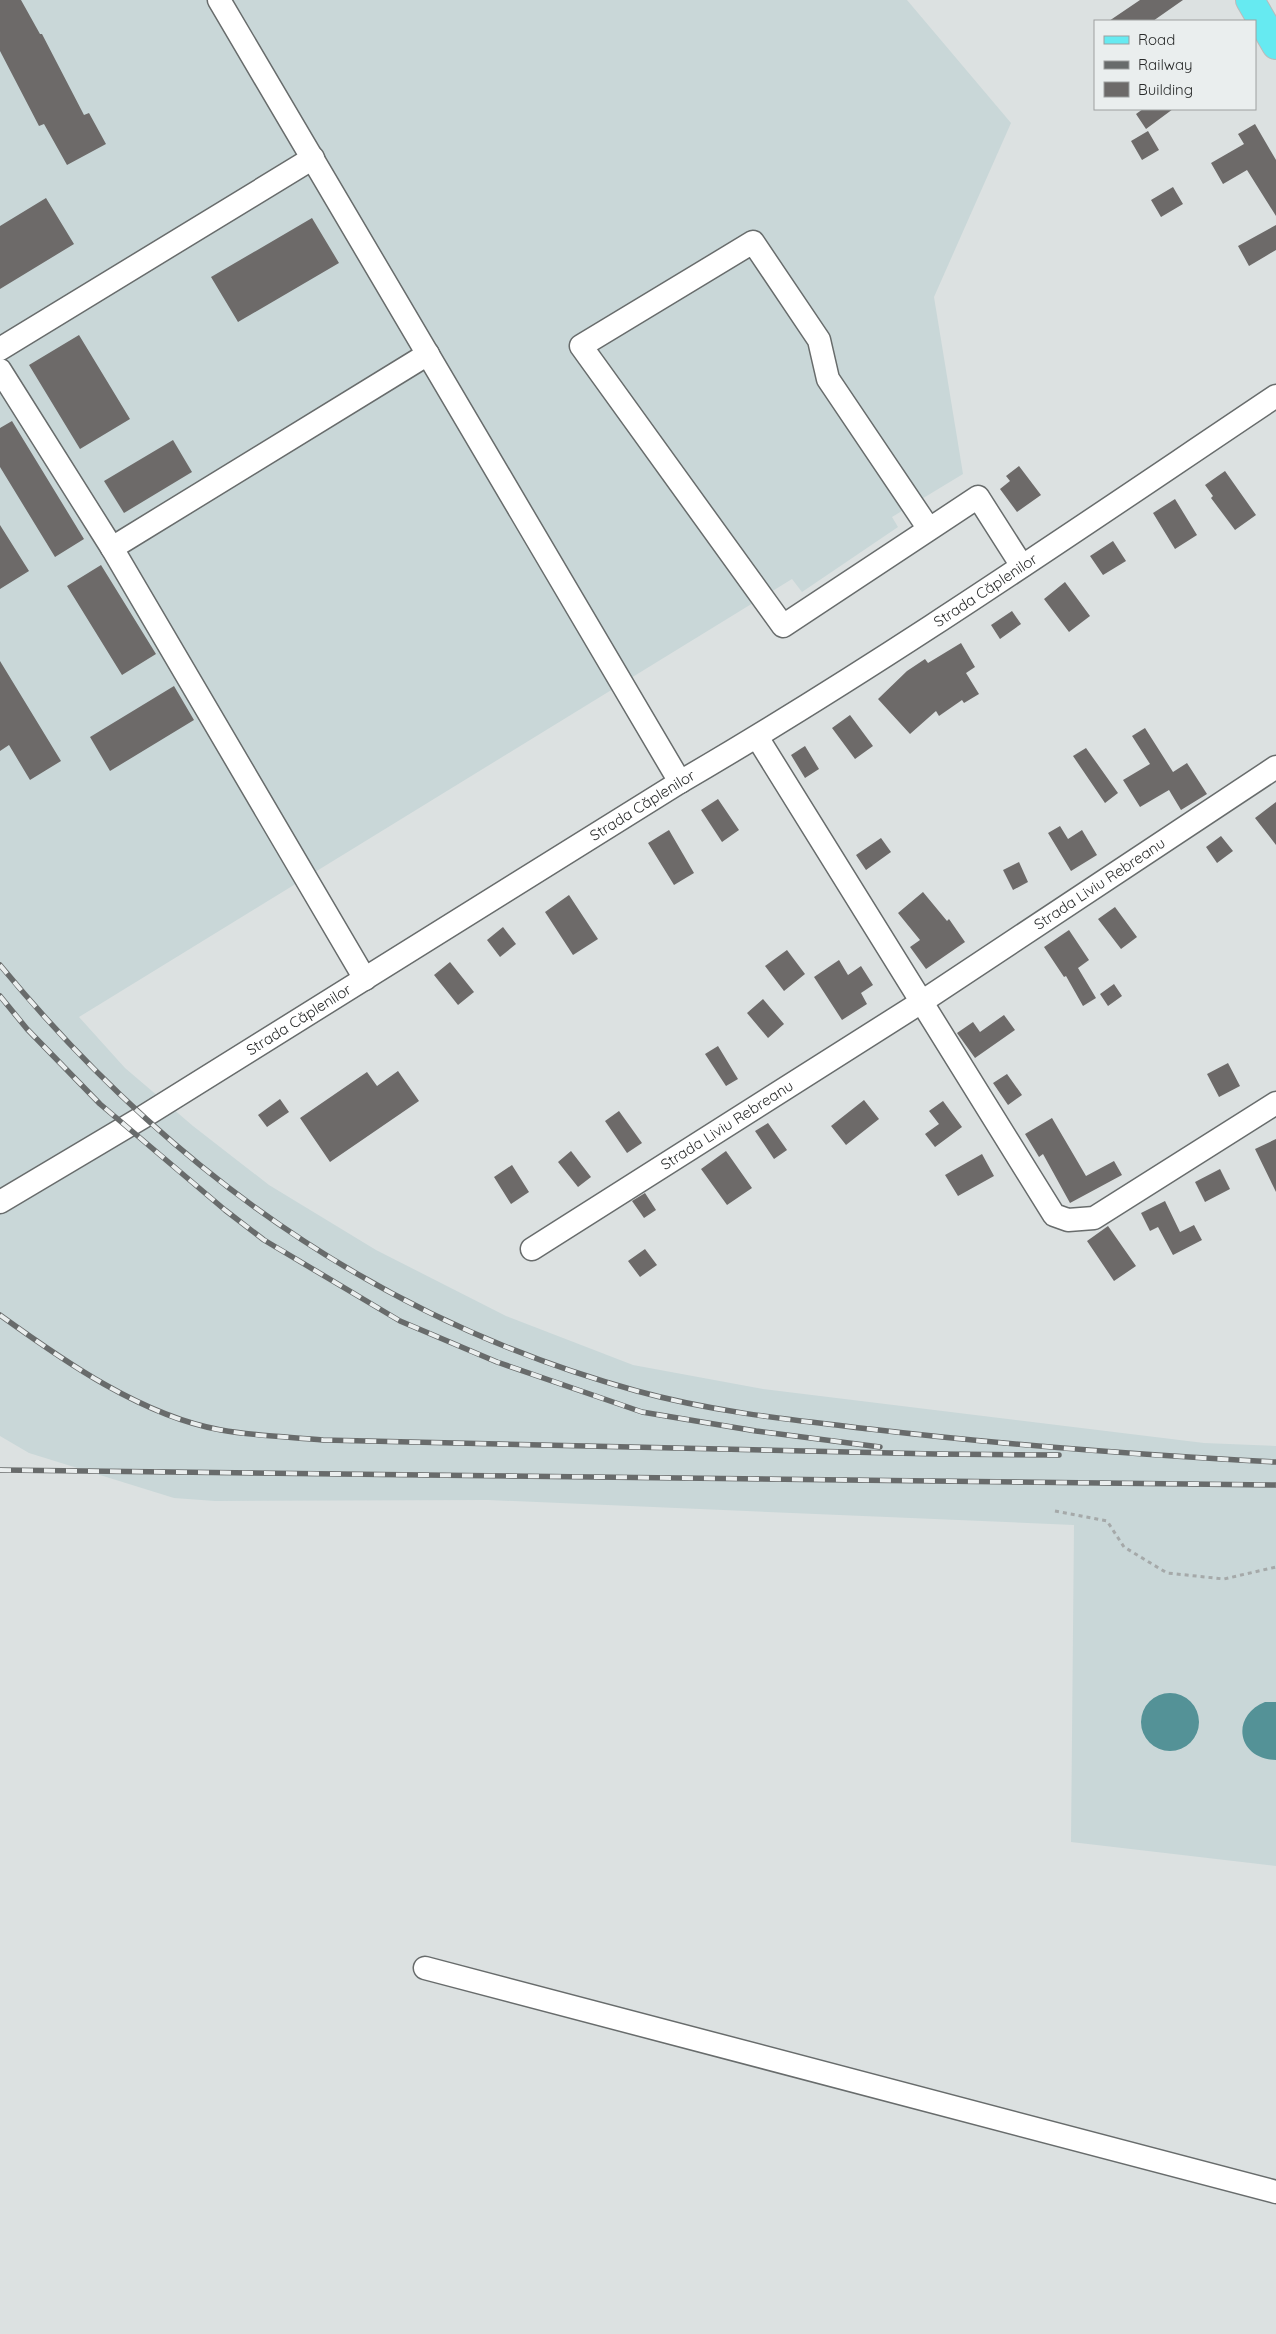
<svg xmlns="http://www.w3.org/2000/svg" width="1276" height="2334" font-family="Quicksand,sans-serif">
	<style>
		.built { fill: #c9d7d8 }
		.water { fill: #549297 }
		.building { fill: #6d6a69 }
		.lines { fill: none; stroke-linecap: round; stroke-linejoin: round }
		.minor-casing { stroke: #686c6c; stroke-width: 25 }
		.major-casing { stroke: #bbb; stroke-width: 30 }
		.path { stroke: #a5a9a9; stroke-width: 3; stroke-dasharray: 4 4; stroke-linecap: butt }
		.minor { stroke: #fff; stroke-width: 22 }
		.major { stroke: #66eaf1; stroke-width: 28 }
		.rail-casing { stroke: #686b6b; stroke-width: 5.5 }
		.rail { stroke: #eaeeee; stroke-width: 4; stroke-dasharray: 11; stroke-linecap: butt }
		.labels { text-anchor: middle; stroke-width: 5; stroke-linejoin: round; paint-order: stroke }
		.street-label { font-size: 15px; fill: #292b2b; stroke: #eaeeee }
	</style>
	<rect width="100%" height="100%" fill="#dce1e1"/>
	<path class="built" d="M 0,0 L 907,0 L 1011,123 L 934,297 L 963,474 L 892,517 L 898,527 L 802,592 L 792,579 L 79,1017 L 125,1068 L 193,1126 L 269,1185 L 376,1250 L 506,1316 L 633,1365 L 763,1389 L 1204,1443 L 1276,1446 L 1276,1866 L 1071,1842 L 1074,1525 L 488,1500 L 215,1501 L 174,1498 L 29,1453 L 0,1436 Z"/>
	<path class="water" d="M1141 1722a29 29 0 1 1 58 0a29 29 0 1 1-58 0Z
		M 1265,1702 L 1276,1702 L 1276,1760 C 1237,1759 1230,1716 1265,1702 Z"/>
	<path class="building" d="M 0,0 L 21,0 L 40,34 L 42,34 L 84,115 L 89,113 L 106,144 L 67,165 L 44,124 L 39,126 L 0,51 Z
		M 1140,0 L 1183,0 L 1153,21 L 1109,21 Z
		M 1143,109 L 1173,109 L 1146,129 L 1136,114 Z
		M 1255,124 L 1276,160 L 1276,216 L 1247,170 L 1223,184 L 1211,163 L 1244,144 L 1238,134 Z
		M 1148,131 L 1159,150 L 1142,160 L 1131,141 Z
		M 1173,187 L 1183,204 L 1161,217 L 1151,200 Z
		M 46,198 L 74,244 L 0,289 L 0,226 Z
		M 312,218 L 339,263 L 238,322 L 211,277 Z
		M 1276,225 L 1276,250 L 1249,266 L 1238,246 Z
		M 79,335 L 130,419 L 80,449 L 29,365 Z
		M 12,421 L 84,539 L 55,557 L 0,467 L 0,428 Z
		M 173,440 L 192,472 L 124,513 L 104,481 Z
		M 1019,466 L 1041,495 L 1017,512 L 1000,489 L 1010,481 L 1006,476 Z
		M 1225,471 L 1256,515 L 1235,530 L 1211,498 L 1213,496 L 1205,485 Z
		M 1175,499 L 1197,535 L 1175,549 L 1153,513 Z
		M 0,525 L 29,571 L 0,589 Z
		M 1113,541 L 1126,561 L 1103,575 L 1090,556 Z
		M 101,565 L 156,654 L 122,675 L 67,586 Z
		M 1065,582 L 1090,616 L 1069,632 L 1044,599 Z
		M 1012,611 L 1021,624 L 1000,639 L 991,625 Z
		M 961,643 L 975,667 L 966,673 L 979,694 L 964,703 L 962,700 L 939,716 L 936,711 L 910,734 L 878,699 L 907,671 L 925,659 L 928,663 Z
		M 0,661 L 61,761 L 30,780 L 9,745 L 0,751 Z
		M 174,686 L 194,720 L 110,771 L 90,737 Z
		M 850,715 L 873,746 L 855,759 L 832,728 Z
		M 1145,728 L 1173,772 L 1187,763 L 1207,794 L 1181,810 L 1169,790 L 1140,807 L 1123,780 L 1150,764 L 1132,736 Z
		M 805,746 L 819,769 L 805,778 L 791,755 Z
		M 1086,748 L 1118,793 L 1105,803 L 1073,756 Z
		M 718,799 L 739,830 L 722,842 L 701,810 Z
		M 1276,802 L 1276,845 L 1255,818 Z
		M 1060,826 L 1068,839 L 1082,830 L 1097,855 L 1071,871 L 1048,833 Z
		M 669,830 L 694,873 L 674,885 L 648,843 Z
		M 1221,836 L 1233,851 L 1217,863 L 1206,847 Z
		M 881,838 L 891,852 L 866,870 L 856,855 Z
		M 1019,862 L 1028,882 L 1013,890 L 1003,870 Z
		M 923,892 L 947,921 L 949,919 L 965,942 L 926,969 L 910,947 L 920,940 L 898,913 Z
		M 569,895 L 598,939 L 573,955 L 545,912 Z
		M 1115,907 L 1137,937 L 1121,949 L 1098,919 Z
		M 503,927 L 516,944 L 500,957 L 487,940 Z
		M 1069,930 L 1089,960 L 1078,968 L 1096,998 L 1083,1006 L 1066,976 L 1064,977 L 1044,947 Z
		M 787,950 L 805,974 L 784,991 L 765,966 Z
		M 839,960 L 848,975 L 861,966 L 873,985 L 861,993 L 867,1004 L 842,1020 L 814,977 Z
		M 450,962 L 474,992 L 458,1005 L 434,975 Z
		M 1114,984 L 1122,996 L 1108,1006 L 1100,994 Z
		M 763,999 L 784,1024 L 768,1038 L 747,1013 Z
		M 1004,1015 L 1015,1030 L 975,1058 L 957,1033 L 973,1022 L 980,1032 Z
		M 718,1046 L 738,1079 L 726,1086 L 705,1054 Z
		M 1228,1063 L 1240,1086 L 1219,1097 L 1207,1074 Z
		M 398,1071 L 419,1101 L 330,1162 L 300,1118 L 367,1072 L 377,1086 Z
		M 1007,1074 L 1022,1095 L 1008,1105 L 993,1083 Z
		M 280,1099 L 289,1112 L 267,1127 L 258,1115 Z
		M 864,1100 L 879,1119 L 846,1145 L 831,1126 Z
		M 943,1101 L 962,1127 L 935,1147 L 925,1134 L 939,1124 L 929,1111 Z
		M 619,1111 L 642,1143 L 627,1153 L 605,1121 Z
		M 1052,1118 L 1086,1176 L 1114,1161 L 1122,1175 L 1070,1203 L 1043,1154 L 1039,1157 L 1025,1134 Z
		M 768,1123 L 787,1150 L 774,1159 L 755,1131 Z
		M 1276,1139 L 1276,1192 L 1255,1149 Z
		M 571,1151 L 591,1177 L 578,1187 L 558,1162 Z
		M 726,1151 L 752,1188 L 727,1205 L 701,1169 Z
		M 982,1154 L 994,1176 L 958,1196 L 945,1175 Z
		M 512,1165 L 529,1192 L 511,1204 L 494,1177 Z
		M 1220,1169 L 1230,1189 L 1205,1202 L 1195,1182 Z
		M 645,1193 L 656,1210 L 644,1218 L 632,1201 Z
		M 1165,1201 L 1180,1232 L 1194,1225 L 1202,1240 L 1173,1255 L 1158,1227 L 1150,1231 L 1141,1213 Z
		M 1108,1226 L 1136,1266 L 1114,1281 L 1087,1241 Z
		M 645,1249 L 657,1265 L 640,1277 L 628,1261 Z"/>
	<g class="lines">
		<defs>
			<g id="minor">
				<path d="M 219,0 L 680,782"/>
				<path d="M 0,349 L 313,158"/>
				<path d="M 0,370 L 112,548 L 365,979"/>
				<path d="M 929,529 L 828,379 L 819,340 L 753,242 L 581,346 L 783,626 L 978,497 L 1022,566"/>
				<path d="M 112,548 L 428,354"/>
				<path d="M 757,737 L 1054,1215 L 1068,1220 L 1094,1218 L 1276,1103"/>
				<path id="s1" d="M 0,1202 L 143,1117 L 680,782 C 884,663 1079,528 1276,396"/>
				<path id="s2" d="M 532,1249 L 923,1001 L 1276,767"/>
				<path d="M 425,1968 L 1276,2192"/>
			</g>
			<path id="major" d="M 1250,0 L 1276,45"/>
		</defs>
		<use href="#minor" class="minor-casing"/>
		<use href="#major" class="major-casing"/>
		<path class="path" d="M 1055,1511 L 1107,1521 L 1124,1547 L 1167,1573 L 1224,1579 L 1276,1567"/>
		<use href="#minor" class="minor"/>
		<use href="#major" class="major"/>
		<defs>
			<path id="rail" d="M 0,965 C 169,1170 378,1320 637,1391 C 713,1412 792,1420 870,1429 C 1005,1445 1140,1455 1276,1462
				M 0,996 L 27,1029 L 100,1104 L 225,1210 L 264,1240 L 400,1321 L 497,1362 L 642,1412 L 756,1431 L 880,1447
				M 0,1315 C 64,1361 142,1416 221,1430 C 255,1436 289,1437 323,1440 L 935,1454 L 1059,1455
				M 0,1470 L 1276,1485"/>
		</defs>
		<use href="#rail" class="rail-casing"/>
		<use href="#rail" class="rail"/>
	</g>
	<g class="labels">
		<g class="street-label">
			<text dy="5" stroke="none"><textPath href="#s1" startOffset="1160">Strada Căplenilor</textPath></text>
			<text dy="5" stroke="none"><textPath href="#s1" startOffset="755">Strada Căplenilor</textPath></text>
			<text dy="5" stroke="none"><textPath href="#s2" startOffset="675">Strada Liviu Rebreanu</textPath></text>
			<text dy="5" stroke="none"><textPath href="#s1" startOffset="350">Strada Căplenilor</textPath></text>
			<text dy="5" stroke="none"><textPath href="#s2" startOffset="231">Strada Liviu Rebreanu</textPath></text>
		</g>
	</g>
	<rect x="1094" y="20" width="162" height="90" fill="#eaeeee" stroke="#9da0a0"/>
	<rect x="1104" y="36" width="25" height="8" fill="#66eaf1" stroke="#9da0a0"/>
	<text x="1138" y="45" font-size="15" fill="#292b2b">Road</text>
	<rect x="1104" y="61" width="25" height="8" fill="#686b6b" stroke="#9da0a0"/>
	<text x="1138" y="70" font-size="15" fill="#292b2b">Railway</text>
	<rect x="1104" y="82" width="25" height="15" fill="#6d6a69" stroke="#9da0a0"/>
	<text x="1138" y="95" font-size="15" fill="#292b2b">Building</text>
</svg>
